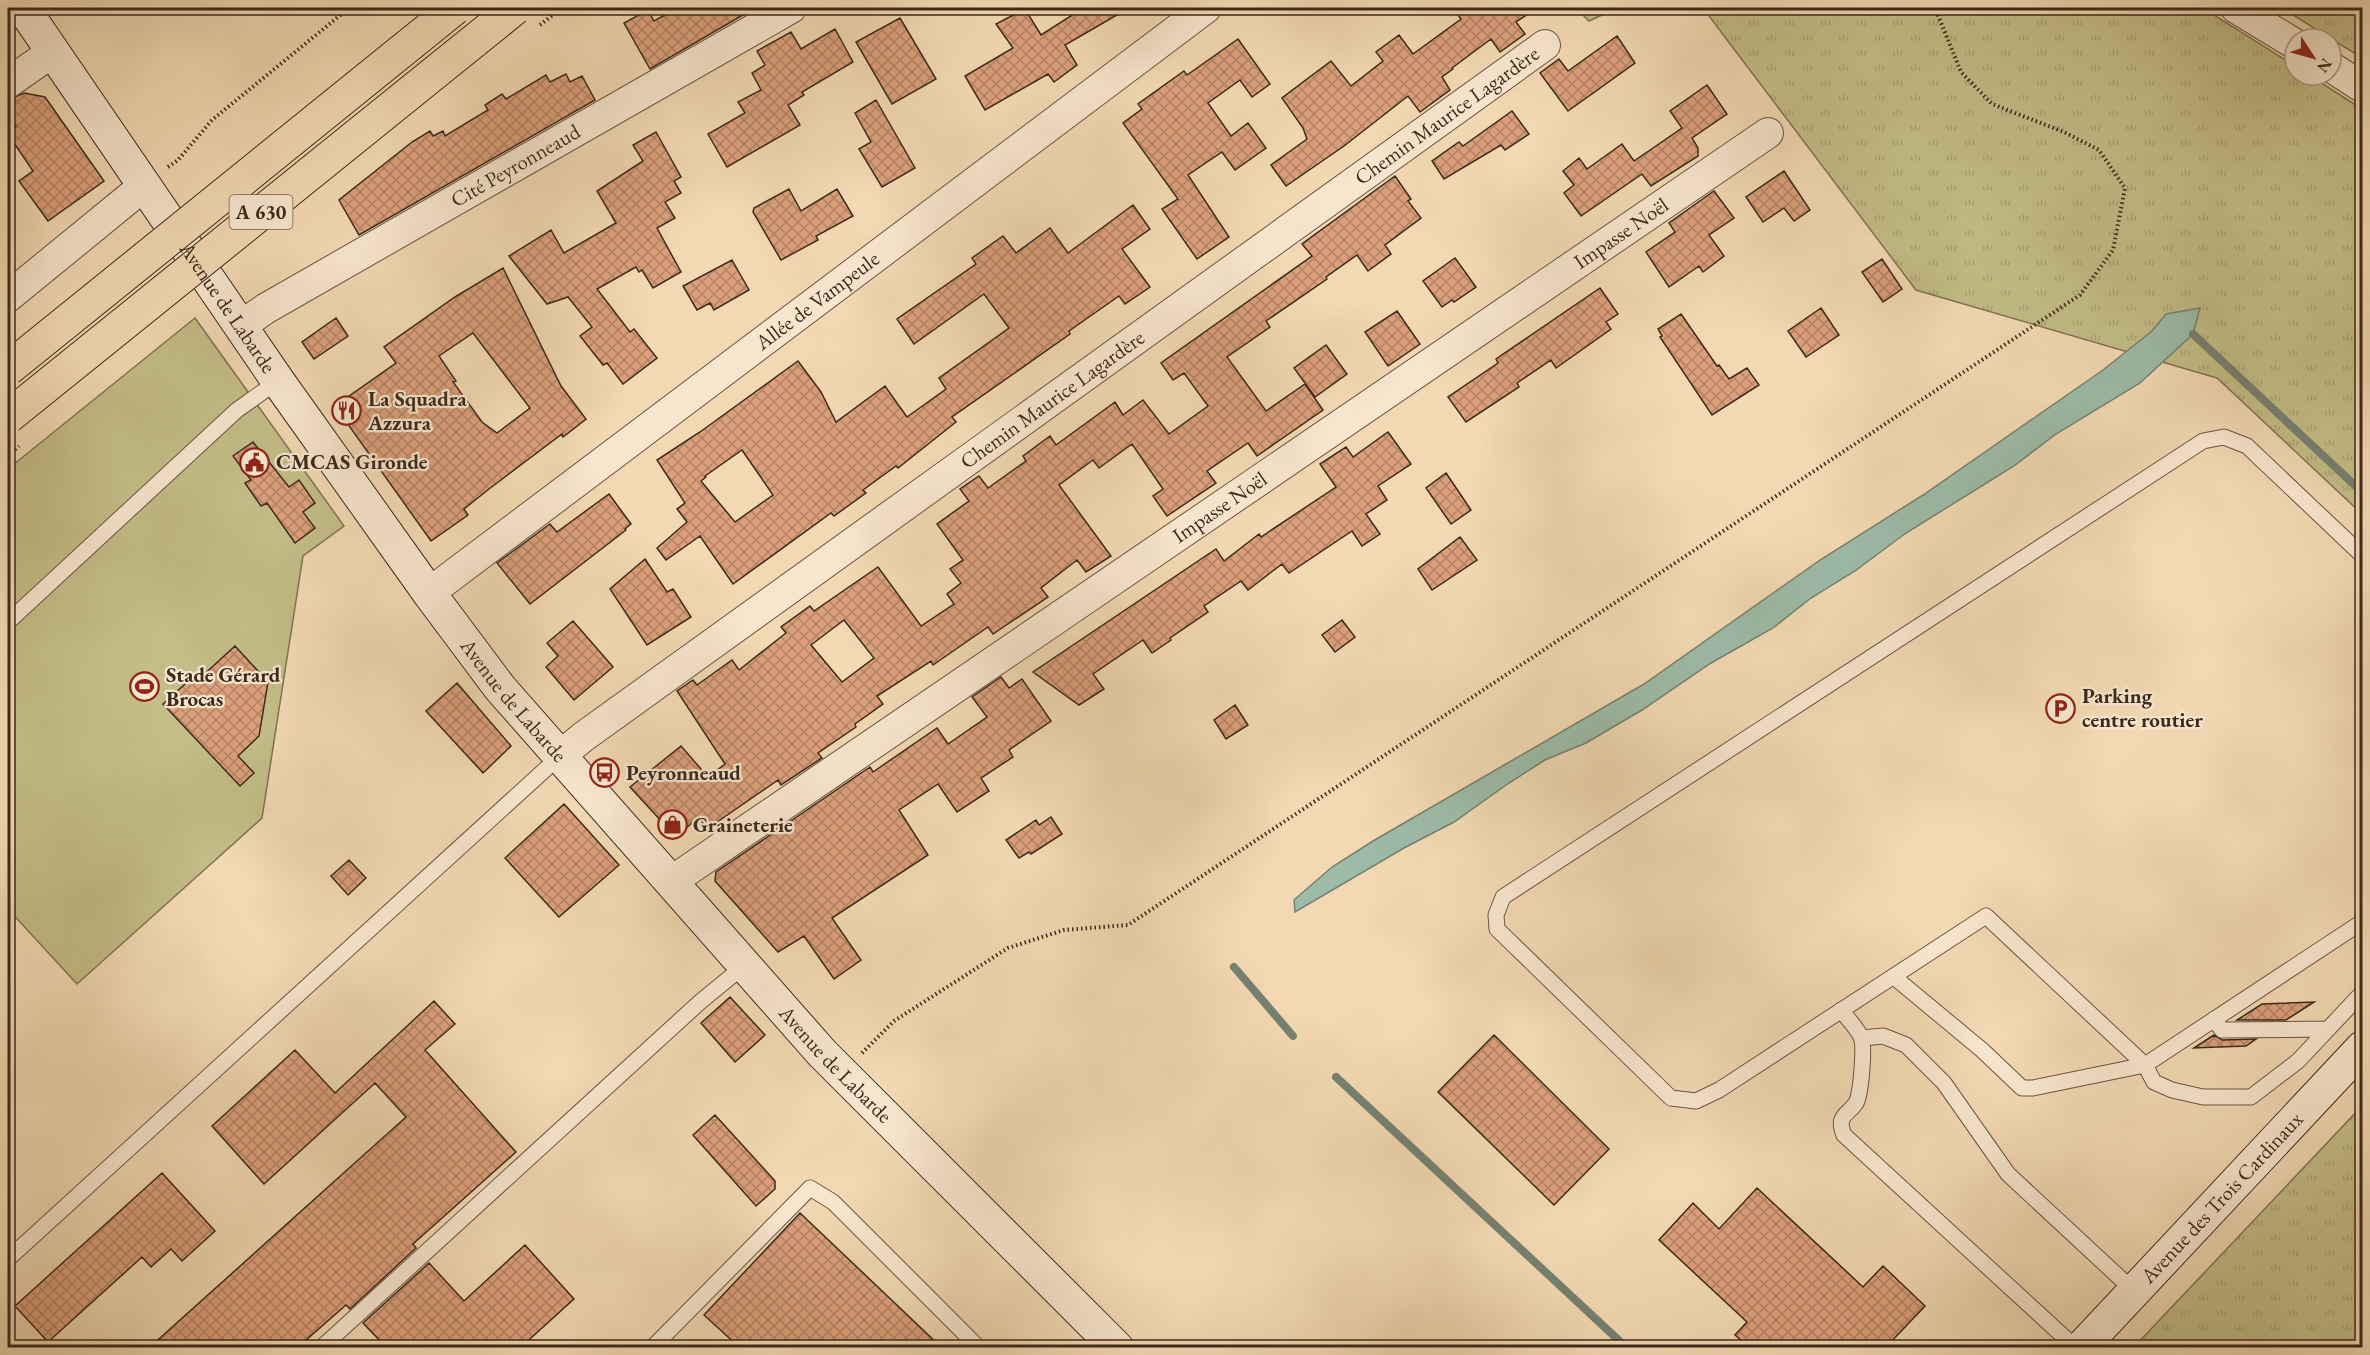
<svg xmlns="http://www.w3.org/2000/svg" width="2370" height="1355" font-family="'EB Garamond',serif">
	<style>
		.grass { fill: url(#grass-tufts); stroke: #807352; stroke-width: 1.5 }
		.pitch { fill: #c3bd87; stroke: #807352; stroke-width: 1.5 }
		.water { fill: #9cbba8; stroke: #768170; stroke-width: 1.5 }
		.lines { fill: none; stroke-linecap: round; stroke-linejoin: round }
		.stream { stroke: #768170; stroke-width: 8 }
		.building { fill: url(#building-cross-hatch); stroke: #3c291c; stroke-width: 1.5; fill-rule: evenodd }
		.service-casing { stroke: #6a5542; stroke-width: 17 }
		.minor-casing { stroke: #6a5542; stroke-width: 32 }
		.secondary-casing { stroke: #3c291c; stroke-width: 35 }
		.path { stroke: #3c291c; stroke-width: 4; stroke-dasharray: 1.5 3; stroke-linecap: butt }
		.service { stroke: #f7e6ce; stroke-width: 15 }
		.minor { stroke: #f7e6ce; stroke-width: 30 }
		.secondary { stroke: #f7e6ce; stroke-width: 33 }
		.motorway-bridge-casing { stroke: #3c291c; stroke-width: 35; stroke-linecap: butt }
		.path-bridge { stroke: #3c291c; stroke-width: 4; stroke-dasharray: 1.5 3; stroke-linecap: butt }
		.motorway-bridge { stroke: #f2d9b3; stroke-width: 33 }
		.labels { text-anchor: middle; stroke-width: 4.5; stroke-linejoin: round; paint-order: stroke }
		.shield { fill: #f7e6ce; stroke: #746251; stroke-width: 1.5 }
		.shield-label { font-size: 20px; font-weight: bold; fill: #3c291c }
		.street-label { font-size: 21px; fill: #3c291c; stroke: #f7e6ce }
		.poi-label { font-size: 21px; font-weight: bold; fill: #3c291c; stroke: #f7e6ce; text-anchor: start }
	</style>
	<defs>
		<pattern id="grass-tufts" width="24" height="20" patternUnits="userSpaceOnUse" patternTransform="scale(1.5)"><rect width="24" height="20" fill="#c3bd87"/><path d="M3 7l-1-3M5 7V3M7 7l1-3M15 17l-1-3M17 17v-4M19 17l1-3" fill="none" stroke="#a8a274"/></pattern>
		<pattern id="building-cross-hatch" width="8" height="8" patternUnits="userSpaceOnUse" patternTransform="scale(1.5)"><rect width="8" height="8" fill="#dba07b"/><path d="M0 0l8 8M0 8l8-8" fill="none" stroke="#b38264"/></pattern>
	</defs>
	<rect width="100%" height="100%" fill="#f2d9b3"/>
	<filter id="stains"><feTurbulence type="fractalNoise" baseFrequency=".00333" numOctaves="4"/><feColorMatrix values="0 0 0 0 .2 0 0 0 0 .09 0 0 0 0 .02 0 0 0 .5 -.17"/></filter>
	<radialGradient id="worn" r=".72"><stop offset=".6" stop-color="#630" stop-opacity="0"/><stop offset="1" stop-color="#630" stop-opacity=".3"/></radialGradient>
	<path class="grass" d="M 1576,8 L 1617,8 L 1589,21 Z
		M 1703,8 L 2203,8 L 2295,66 L 2295,75 L 2309,75 L 2362,109 L 2362,514 L 2217,378 L 1916,290 Z
		M 2282,8 L 2362,8 L 2362,58 Z
		M 2362,1106 L 2362,1347 L 2134,1347 Z"/>
	<path class="pitch" d="M 195,318 L 344,526 L 303,556 L 262,818 L 77,984 L 8,909 L 8,469 Z"/>
	<path class="water" d="M 2200,308 L 2193,334 L 2140,383 L 2056,434 L 2014,466 L 1906,533 L 1855,571 L 1811,598 L 1773,628 L 1711,663 L 1642,710 L 1586,743 L 1545,760 L 1509,783 L 1454,822 L 1404,848 L 1295,912 L 1294,900 L 1332,867 L 1373,841 L 1644,684 L 1820,560 L 1923,495 L 2103,370 L 2152,331 L 2166,314 Z"/>
	<g class="lines">
		<path class="stream" d="M 2193,334 L 2362,492
			M 1234,967 L 1293,1036
			M 1336,1077 L 1627,1348"/>
	</g>
	<path class="building" d="M 678,8 L 755,8 L 650,69 L 624,23 L 648,10 L 654,21 Z
		M 1070,8 L 1129,8 L 1065,45 L 1077,65 L 1054,82 L 1048,74 L 985,110 L 965,76 L 1013,48 L 996,24 L 1025,9 L 1041,35 L 1074,14 Z
		M 1453,8 L 1537,8 L 1516,22 L 1525,34 L 1500,52 L 1491,39 L 1452,68 L 1453,69 L 1442,77 L 1450,90 L 1420,112 L 1408,96 L 1344,146 L 1286,186 L 1271,165 L 1307,139 L 1303,128 L 1282,98 L 1331,61 L 1351,86 L 1383,61 L 1376,52 L 1399,35 L 1413,54 L 1461,19 Z
		M 900,18 L 936,79 L 892,104 L 856,42 Z
		M 835,29 L 853,62 L 802,92 L 804,95 L 788,105 L 800,125 L 727,167 L 708,134 L 745,113 L 738,102 L 761,90 L 752,73 L 765,65 L 757,51 L 791,32 L 801,49 Z
		M 1617,36 L 1635,63 L 1568,111 L 1540,73 L 1559,59 L 1568,71 Z
		M 1238,39 L 1270,84 L 1252,97 L 1240,80 L 1208,103 L 1231,136 L 1248,123 L 1266,148 L 1235,170 L 1222,152 L 1188,175 L 1229,237 L 1197,259 L 1162,209 L 1178,199 L 1123,123 L 1142,109 L 1138,104 L 1184,71 L 1187,75 Z
		M 566,74 L 570,82 L 582,76 L 595,100 L 359,235 L 339,200 L 412,142 L 430,131 L 433,136 L 443,131 L 445,136 L 488,110 L 485,105 L 502,94 L 506,99 L 546,75 L 550,82 Z
		M 1707,85 L 1727,114 L 1692,138 L 1698,148 L 1698,156 L 1651,186 L 1642,174 L 1581,216 L 1564,193 L 1574,185 L 1563,171 L 1579,158 L 1587,169 L 1622,144 L 1634,161 L 1682,128 L 1670,111 Z
		M 24,93 L 45,97 L 104,181 L 48,221 L 19,181 L 33,171 L 8,134 L 8,132 L 16,126 L 8,114 L 8,100 Z
		M 876,100 L 915,168 L 882,187 L 859,149 L 871,142 L 855,113 Z
		M 1512,111 L 1529,134 L 1505,150 L 1501,145 L 1444,179 L 1432,161 L 1459,142 L 1463,146 Z
		M 656,132 L 681,177 L 674,181 L 681,193 L 665,202 L 675,218 L 657,228 L 681,272 L 653,288 L 642,270 L 639,272 L 636,267 L 597,289 L 630,332 L 634,329 L 657,358 L 623,384 L 607,363 L 603,365 L 580,336 L 592,327 L 568,297 L 547,304 L 509,256 L 551,230 L 564,253 L 616,223 L 597,191 L 643,161 L 633,145 Z
		M 1784,171 L 1810,210 L 1794,221 L 1784,208 L 1763,222 L 1746,197 Z
		M 1395,176 L 1411,199 L 1408,201 L 1421,218 L 1385,245 L 1391,254 L 1368,271 L 1357,255 L 1326,277 L 1327,279 L 1266,321 L 1270,327 L 1227,357 L 1266,411 L 1305,384 L 1323,410 L 1257,456 L 1248,443 L 1207,471 L 1216,483 L 1167,516 L 1153,496 L 1163,489 L 1132,444 L 1099,468 L 1093,460 L 1059,485 L 1111,556 L 1086,572 L 1077,560 L 1041,588 L 1048,597 L 993,634 L 988,627 L 933,665 L 931,661 L 877,696 L 883,704 L 855,724 L 856,727 L 818,753 L 822,758 L 781,785 L 778,780 L 707,829 L 699,817 L 678,835 L 675,832 L 673,834 L 630,787 L 681,746 L 708,777 L 725,764 L 677,691 L 693,680 L 697,685 L 732,660 L 739,670 L 786,633 L 781,627 L 810,606 L 814,611 L 878,567 L 921,626 L 954,604 L 947,594 L 961,583 L 950,569 L 963,560 L 937,524 L 969,501 L 960,489 L 979,476 L 988,488 L 1026,461 L 1023,456 L 1050,436 L 1056,445 L 1115,402 L 1123,415 L 1143,400 L 1169,434 L 1208,406 L 1184,373 L 1173,380 L 1161,363 L 1312,256 L 1302,244 ZM 844,620 L 874,658 L 842,682 L 811,645 Z
		M 789,189 L 801,211 L 837,189 L 853,216 L 816,236 L 818,240 L 781,260 L 753,212 L 754,208 Z
		M 1714,191 L 1734,218 L 1709,235 L 1724,256 L 1703,272 L 1699,266 L 1669,287 L 1646,252 L 1675,232 L 1669,223 Z
		M 1133,205 L 1150,229 L 1122,249 L 1150,287 L 1125,304 L 1119,296 L 1069,331 L 1070,334 L 952,417 L 956,422 L 898,468 L 896,466 L 863,490 L 866,493 L 834,516 L 831,513 L 733,584 L 700,536 L 666,560 L 657,548 L 687,522 L 677,509 L 685,503 L 657,460 L 700,432 L 798,361 L 821,392 L 836,422 L 885,386 L 907,417 L 946,389 L 939,378 L 1009,328 L 984,294 L 914,344 L 897,319 L 976,264 L 972,258 L 1003,236 L 1016,253 L 1050,228 L 1068,253 ZM 742,450 L 773,495 L 735,522 L 701,481 L 706,477 L 705,476 Z
		M 1455,258 L 1476,287 L 1454,302 L 1452,300 L 1442,307 L 1423,281 Z
		M 1882,259 L 1902,289 L 1883,302 L 1862,272 Z
		M 732,260 L 749,290 L 714,310 L 710,303 L 697,310 L 683,286 Z
		M 503,268 L 561,386 L 586,419 L 563,437 L 562,434 L 489,489 L 464,509 L 468,515 L 431,541 L 335,406 L 396,363 L 384,347 L 455,297 ZM 473,333 L 530,408 L 497,433 L 482,422 L 453,382 L 456,381 L 439,356 Z
		M 1600,288 L 1618,314 L 1606,322 L 1611,329 L 1556,368 L 1551,360 L 1517,383 L 1519,387 L 1466,422 L 1448,397 L 1498,363 L 1496,359 Z
		M 1821,308 L 1839,335 L 1806,357 L 1788,331 Z
		M 1397,311 L 1420,344 L 1388,366 L 1365,332 Z
		M 1681,314 L 1717,366 L 1719,365 L 1729,379 L 1747,368 L 1759,385 L 1712,415 L 1660,337 L 1662,336 L 1658,329 Z
		M 336,318 L 348,336 L 314,359 L 302,342 Z
		M 1326,345 L 1347,374 L 1315,397 L 1294,368 Z
		M 1388,432 L 1411,464 L 1378,486 L 1387,500 L 1366,514 L 1380,534 L 1362,546 L 1352,531 L 1289,573 L 1282,564 L 1248,590 L 1241,581 L 1204,606 L 1208,612 L 1170,638 L 1171,640 L 1152,653 L 1143,640 L 1093,674 L 1104,689 L 1079,705 L 1033,672 L 1216,549 L 1224,561 L 1259,534 L 1261,537 L 1336,487 L 1320,464 L 1346,447 L 1353,457 Z
		M 253,442 L 289,487 L 299,480 L 315,503 L 303,512 L 315,528 L 295,543 L 267,503 L 261,506 L 245,483 L 251,480 L 233,456 Z
		M 1446,473 L 1471,510 L 1451,524 L 1426,488 Z
		M 609,494 L 631,524 L 625,529 L 626,530 L 530,604 L 497,563 L 550,524 L 557,532 Z
		M 1460,537 L 1477,560 L 1432,590 L 1418,569 Z
		M 645,559 L 667,592 L 673,589 L 691,617 L 647,645 L 610,589 Z
		M 1342,620 L 1355,637 L 1335,652 L 1322,635 Z
		M 573,621 L 613,667 L 574,700 L 546,667 L 558,656 L 547,643 Z
		M 235,646 L 268,682 L 259,736 L 238,756 L 254,773 L 240,786 L 163,704 L 195,675 L 199,679 Z
		M 1001,677 L 1009,688 L 1022,679 L 1051,721 L 1009,750 L 1013,757 L 981,778 L 989,791 L 957,812 L 938,784 L 899,810 L 928,855 L 832,918 L 861,960 L 834,979 L 804,936 L 778,952 L 715,881 L 716,872 L 870,767 L 873,772 L 937,728 L 948,744 L 987,717 L 972,697 Z
		M 457,683 L 511,746 L 483,773 L 426,711 Z
		M 1235,705 L 1248,725 L 1226,739 L 1214,720 Z
		M 564,804 L 619,865 L 559,917 L 505,858 Z
		M 1051,817 L 1062,834 L 1031,854 L 1029,852 L 1019,858 L 1006,840 L 1036,820 L 1039,825 Z
		M 349,860 L 366,878 L 348,895 L 331,876 Z
		M 730,997 L 765,1035 L 735,1062 L 701,1023 Z
		M 434,1001 L 455,1024 L 425,1050 L 516,1152 L 413,1244 L 416,1248 L 350,1309 L 346,1305 L 298,1347 L 150,1347 L 406,1117 L 375,1083 L 264,1184 L 212,1126 L 295,1050 L 335,1093 Z
		M 2314,1002 L 2286,1020 L 2237,1020 L 2262,1004 Z
		M 1494,1035 L 1609,1149 L 1554,1205 L 1438,1092 Z
		M 2214,1035 L 2222,1040 L 2256,1039 L 2246,1046 L 2194,1048 Z
		M 715,1115 L 775,1181 L 775,1189 L 756,1206 L 693,1135 Z
		M 162,1173 L 215,1231 L 182,1261 L 171,1249 L 151,1267 L 142,1257 L 48,1342 L 15,1306 Z
		M 1757,1188 L 1863,1287 L 1883,1266 L 1925,1306 L 1886,1347 L 1749,1347 L 1735,1335 L 1747,1322 L 1659,1240 L 1693,1203 L 1719,1229 Z
		M 800,1213 L 941,1347 L 739,1347 L 704,1315 Z
		M 525,1245 L 574,1299 L 521,1347 L 386,1347 L 363,1323 L 429,1263 L 464,1301 Z"/>
	<g class="lines">
		<defs>
			<path id="service" d="M 8,622 L 237,410 L 278,381
				M 2362,922 L 2145,1065 L 2154,1082 L 2172,1090 L 2203,1097 L 2251,1097 L 2298,1061 L 2362,993
				M 1894,977 L 1982,1050 L 2022,1088 L 2033,1088 L 2145,1065
				M 1841,1010 C 1847,1018 1857,1028 1861,1037 C 1865,1046 1861,1094 1856,1103 C 1847,1116 1836,1115 1844,1135 L 2076,1348
				M 2214,1019 L 2222,1030 L 2328,1029
				M 1862,1038 L 1883,1036 L 1906,1045 L 1944,1083 L 2008,1174 L 2134,1291
				M 2145,1065 L 1986,916 L 1719,1090 L 1696,1101 L 1671,1098 L 1497,929 L 1496,915 L 1503,897 L 2203,441 L 2224,437 L 2247,446 L 2362,555
				M 8,1259 L 560,756
				M 321,1348 L 700,1002 L 745,965
				M 652,1348 L 810,1188 L 833,1202 L 979,1348"/>
			<g id="minor">
				<path d="M 2236,8 L 2295,44"/>
				<path d="M 2331,67 L 2362,87"/>
				<path d="M 8,83 L 54,51"/>
				<path d="M 8,297 L 145,185"/>
				<path id="s1" d="M 241,326 L 265,309 L 791,8"/>
				<path id="s2" d="M 429,593 L 1206,8"/>
				<path id="s3" d="M 560,756 L 583,737 L 1545,45"/>
				<path id="s4" d="M 672,881 L 1768,133"/>
			</g>
			<g id="secondary">
				<path id="s5" d="M 23,8 L 278,381 L 429,593 L 500,688 L 822,1053 L 1117,1348"/>
				<path id="s6" d="M 2081,1348 L 2362,1048"/>
			</g>
		</defs>
		<use href="#service" class="service-casing"/>
		<use href="#minor" class="minor-casing"/>
		<use href="#secondary" class="secondary-casing"/>
		<path class="path" d="M 168,167 L 178,160 L 212,120 L 349,8
			M 862,1053 L 894,1021 L 1008,948 L 1064,930 L 1128,925 L 2080,295 L 2113,250 L 2125,188 L 2099,150 L 2064,132 L 1992,104 L 1961,72 L 1935,8"/>
		<use href="#service" class="service"/>
		<use href="#minor" class="minor"/>
		<use href="#secondary" class="secondary"/>
		<defs>
			<path id="motorway-bridge" d="M 8,369 L 455,8
				M 8,417 L 515,8"/>
		</defs>
		<use href="#motorway-bridge" class="motorway-bridge-casing"/>
		<path class="path-bridge" d="M 540,25 L 562,8
			M 8,455 L 19,446"/>
		<use href="#motorway-bridge" class="motorway-bridge"/>
	</g>
	<defs>
		<symbol id="restaurant-ring" viewBox="-11 -11 22 22"><circle r="9.5" fill="#f7e6ce" stroke="#8f2418" stroke-width="1.5"/><path d="M-5-6h1v4h1v-4h1v4h1v-4h1v5L-1.5 .5V6h-2V.5L-5-1ZM5-6V6H3V1.5H1.5Q1.5-4 5-6Z" fill="#8f2418"/></symbol>
		<symbol id="civic-ring" viewBox="-11 -11 22 22"><circle r="9.5" fill="#f7e6ce" stroke="#8f2418" stroke-width="1.5"/><path d="M-.6-6.5H3V-4.5H.6V-3L4-1V1h2V6H-6V1h2V-1L-.6-3ZM-1.2 2.5V6h2.4V2.5Z" fill="#8f2418"/></symbol>
		<symbol id="stadium-ring" viewBox="-11 -11 22 22"><circle r="9.5" fill="#f7e6ce" stroke="#8f2418" stroke-width="1.5"/><path d="M0-5a6.5 5 0 1 0 0 10a6.5 5 0 1 0 0-10ZM-3.5-1.8h7v3.6h-7Z" fill="#8f2418"/></symbol>
		<symbol id="parking-ring" viewBox="-11 -11 22 22"><circle r="9.5" fill="#f7e6ce" stroke="#8f2418" stroke-width="1.5"/><path d="M-3.5-5.5H1a3.5 3.5 0 0 1 0 7H-1V5.5H-3.5ZM-1-3.4V-.6H.8a1.4 1.4 0 0 0 0-2.8Z" fill="#8f2418"/></symbol>
		<symbol id="bus-ring" viewBox="-11 -11 22 22"><circle r="9.5" fill="#f7e6ce" stroke="#8f2418" stroke-width="1.5"/><path d="M-5-6H5V4H4V6H2V4H-2V6H-4V4H-5ZM-3.5-4V0h7V-4ZM-3.5 1.2v1.5H-2V1.2ZM2 1.2v1.5H3.5V1.2Z" fill="#8f2418"/></symbol>
		<symbol id="shop-ring" viewBox="-11 -11 22 22"><circle r="9.5" fill="#f7e6ce" stroke="#8f2418" stroke-width="1.5"/><path d="M-5-2.5h2.3a2.7 3.5 0 0 1 5.4 0H5L5.5 6h-11ZM-1.5-2.5h3a1.5 2.3 0 0 0-3 0Z" fill="#8f2418"/></symbol>
	</defs>
	<g fill-rule="evenodd">
		<use href="#restaurant-ring" x="330" y="394" width="33" height="33"/>
		<use href="#civic-ring" x="238" y="446" width="33" height="33"/>
		<use href="#stadium-ring" x="128" y="670" width="33" height="33"/>
		<use href="#parking-ring" x="2044" y="692" width="33" height="33"/>
		<use href="#bus-ring" x="588" y="756" width="33" height="33"/>
		<use href="#shop-ring" x="656" y="808" width="33" height="33"/>
	</g>
	<g class="labels">
		<rect class="shield" x="229.5" y="195" width="63" height="34" rx="4.5"/>
		<g class="shield-label">
			<text x="261" y="219">A 630</text>
		</g>
		<g class="street-label">
			<text dy="7" stroke="none"><textPath href="#s3" startOffset="1094">Chemin Maurice Lagardère</textPath></text>
			<text dy="7" stroke="none"><textPath href="#s1" startOffset="318">Cité Peyronneaud</textPath></text>
			<text dy="7" stroke="none"><textPath href="#s4" startOffset="1149">Impasse Noël</textPath></text>
			<text dy="7" stroke="none"><textPath href="#s2" startOffset="486">Allée de Vampeule</textPath></text>
			<text dy="7" stroke="none"><textPath href="#s5" startOffset="363">Avenue de Labarde</textPath></text>
			<text dy="7" stroke="none"><textPath href="#s3" startOffset="608">Chemin Maurice Lagardère</textPath></text>
			<text dy="7" stroke="none"><textPath href="#s4" startOffset="663">Impasse Noël</textPath></text>
			<text dy="7" stroke="none"><textPath href="#s5" startOffset="849">Avenue de Labarde</textPath></text>
			<text dy="7" stroke="none"><textPath href="#s5" startOffset="1335">Avenue de Labarde</textPath></text>
			<text dy="7" stroke="none"><textPath href="#s6" startOffset="206">Avenue des Trois Cardinaux</textPath></text>
		</g>
		<g class="poi-label">
			<text x="368" y="406">La Squadra<tspan x="368" dy="24">Azzura</tspan></text>
			<text x="276" y="469">CMCAS Gironde</text>
			<text x="166" y="682">Stade Gérard<tspan x="166" dy="24">Brocas</tspan></text>
			<text x="2082" y="703">Parking<tspan x="2082" dy="24">centre routier</tspan></text>
			<text x="626" y="780">Peyronneaud</text>
			<text x="693" y="832">Graineterie</text>
		</g>
	</g>
	<rect width="2370" height="1355" fill="none" stroke="#f2d9b3" stroke-width="30"/>
	<rect x="9" y="9" width="2352" height="1337" fill="none" stroke="#3c291c" stroke-width="3"/>
	<rect x="15" y="15" width="2340" height="1325" fill="none" stroke="#3c291c" stroke-width="1.5"/>
	<g transform="translate(2313 57) rotate(126)"><circle r="28" fill="#f7e6ce" stroke="#ac9a87" stroke-width="1.5"/>
	<path d="M0-4.5L10 22L0 15L-10 22Z" fill="#8f2418"/>
	<text y="-9" font-size="16" font-weight="bold" text-anchor="middle" fill="#3c291c">N</text>
	</g>
	<rect width="100%" height="100%" filter="url(#stains)"/>
	<rect width="100%" height="100%" fill="url(#worn)"/>
</svg>
